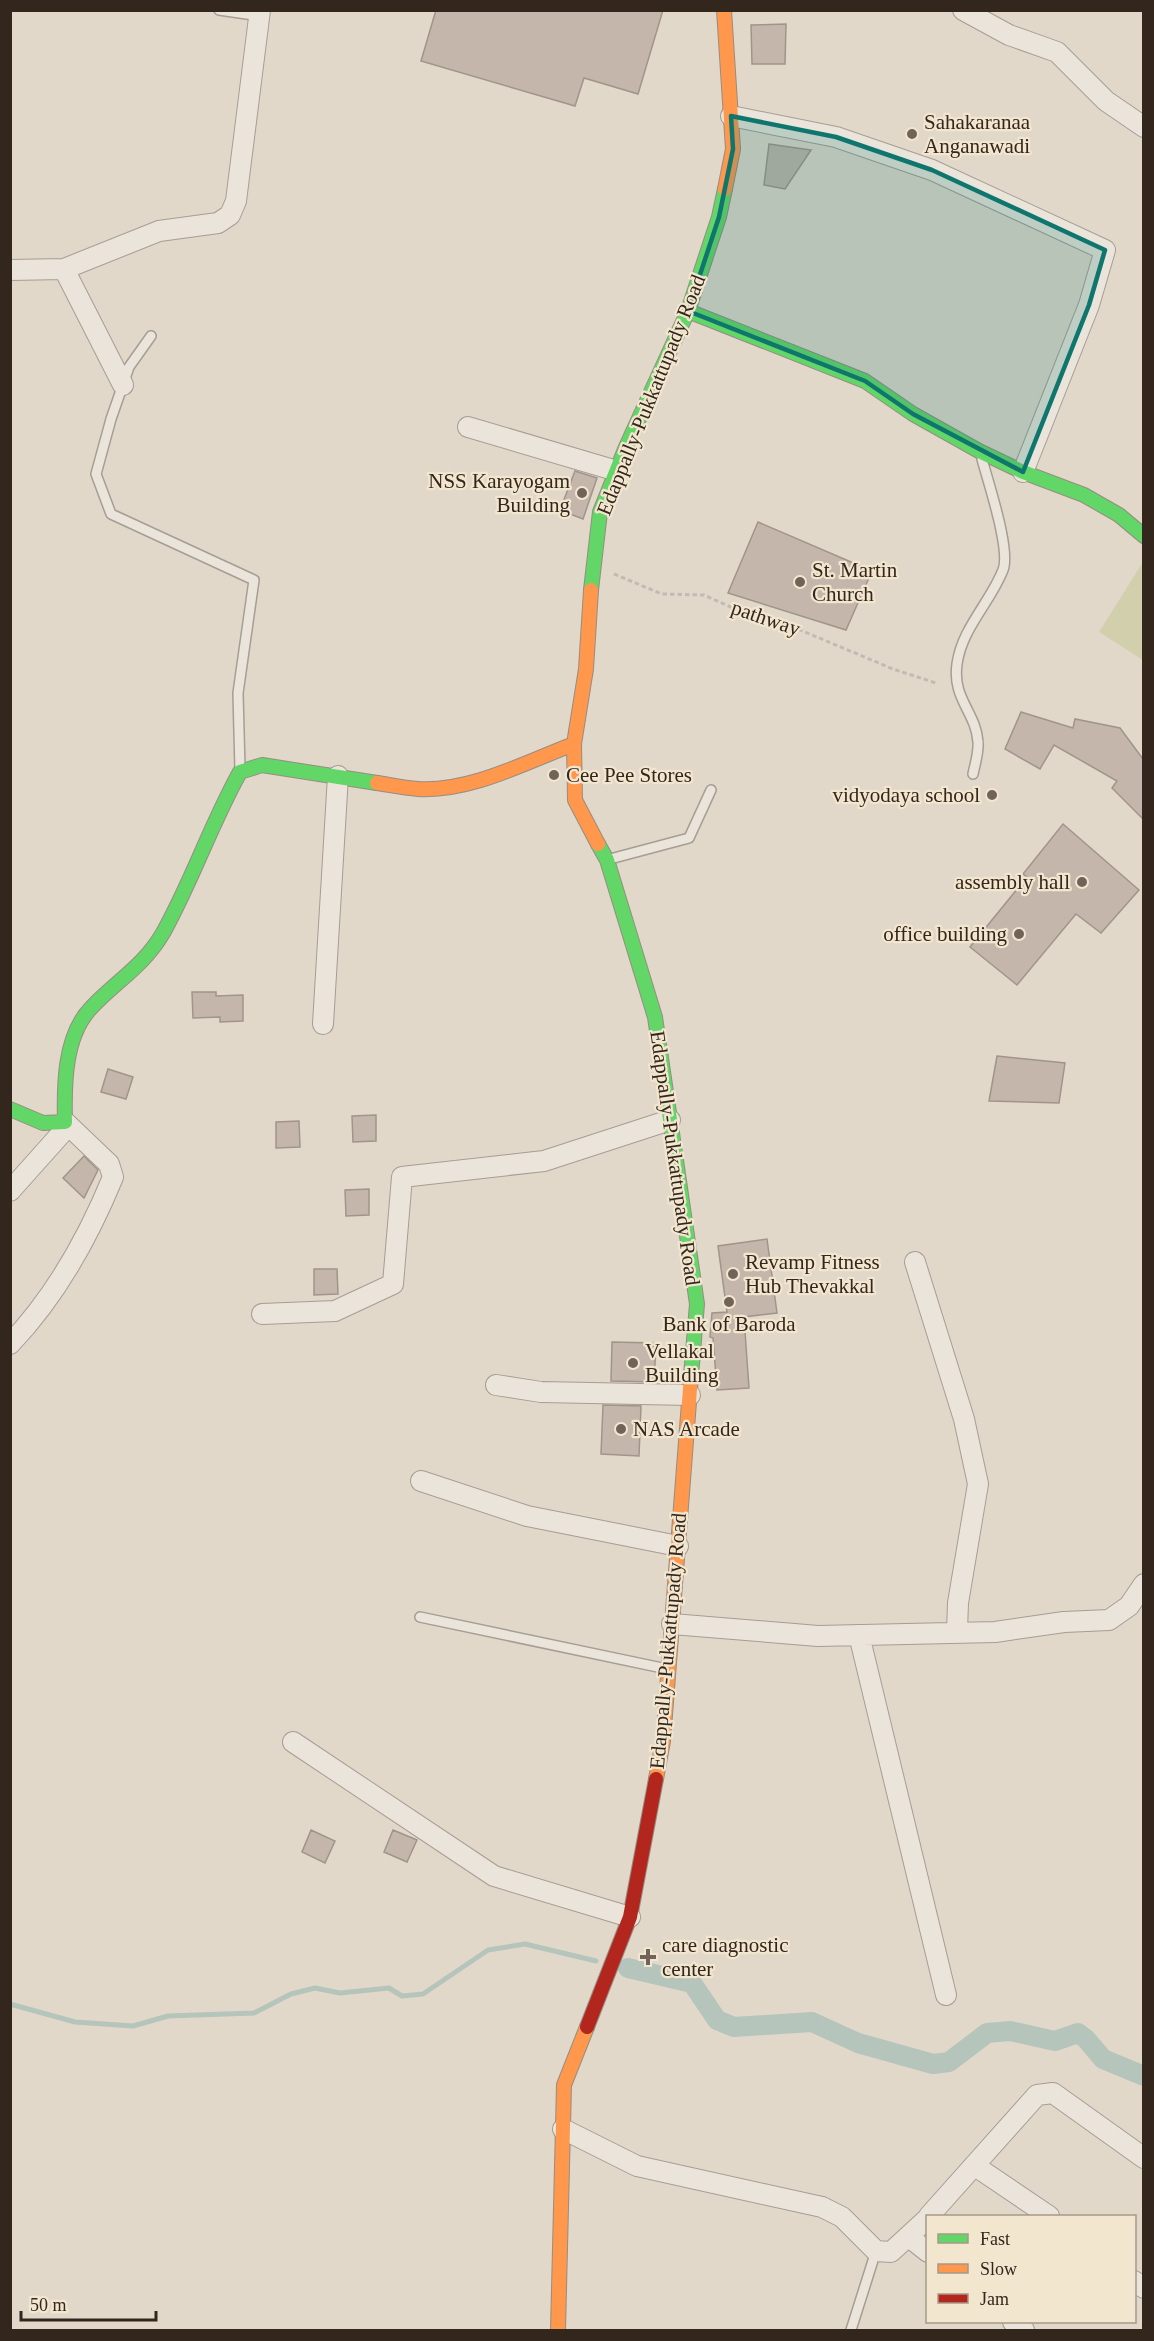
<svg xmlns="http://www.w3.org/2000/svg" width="1154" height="2341" font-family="Georgia,serif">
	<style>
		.green { fill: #d2cfac }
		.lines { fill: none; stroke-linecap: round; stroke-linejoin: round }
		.stream { stroke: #b5c5bb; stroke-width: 5 }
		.canal { stroke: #b5c5bb; stroke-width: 20 }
		.building { fill: #c5b6ab; stroke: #a1948a; stroke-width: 1.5 }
		.lane-casing { stroke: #a69d94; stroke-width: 12 }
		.street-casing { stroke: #a69d94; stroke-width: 22 }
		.fast-casing { stroke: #968d83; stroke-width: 16 }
		.slow-casing { stroke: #968d83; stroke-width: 16 }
		.jam-casing { stroke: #968d83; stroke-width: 16 }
		.path { stroke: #c2bbb3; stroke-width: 3; stroke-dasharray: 4.5 3; stroke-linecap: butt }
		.lane { stroke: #eae4db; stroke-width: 9 }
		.street { stroke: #eae4db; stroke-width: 20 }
		.fast { stroke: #63d668; stroke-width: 14 }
		.slow { stroke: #ff974d; stroke-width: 14 }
		.jam { stroke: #b3261e; stroke-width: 14 }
		.marked { fill: #0f766e; fill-opacity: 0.2; stroke: #0f766e; stroke-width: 4.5; stroke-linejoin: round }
		.poi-dot { fill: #70645a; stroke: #f3e6cf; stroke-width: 2 }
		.labels { text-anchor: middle; stroke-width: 4.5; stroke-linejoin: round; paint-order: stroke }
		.poi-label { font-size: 21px; fill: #33261d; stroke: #f3e6cf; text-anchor: start }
		.street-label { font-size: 21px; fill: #33261d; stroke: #f3e6cf }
	</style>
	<rect width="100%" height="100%" fill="#e1d8ca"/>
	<path class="green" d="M 1143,562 L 1143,660 L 1099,632 Z"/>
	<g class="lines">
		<path class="stream" d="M 10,2004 L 75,2022 L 133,2026 L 168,2016 L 254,2013 L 291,1994 L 315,1988 L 340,1993 L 389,1988 L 402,1996 L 423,1994 L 488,1950 L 525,1944 L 596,1961"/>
		<path class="canal" d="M 628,1968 L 692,1983 L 717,2020 L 734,2027 L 812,2022 L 858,2043 L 933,2064 L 949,2062 L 987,2033 L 1010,2031 L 1055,2041 L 1078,2033 L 1086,2039 L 1103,2059 L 1144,2076"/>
	</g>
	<path class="building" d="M 436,10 L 663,10 L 638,94 L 584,78 L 575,106 L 421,61 Z
		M 786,24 L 785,64 L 752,64 L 751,25 Z
		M 769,144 L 811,150 L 785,189 L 764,185 Z
		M 575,471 L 597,478 L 583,519 L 560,510 Z
		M 758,522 L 872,571 L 846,630 L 728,593 Z
		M 1021,712 L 1073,728 L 1075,719 L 1120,728 L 1143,759 L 1143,819 L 1112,788 L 1117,781 L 1054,745 L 1040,769 L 1005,749 Z
		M 1063,824 L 1139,890 L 1101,933 L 1076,914 L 1017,985 L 970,947 L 1027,877 L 1023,874 Z
		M 192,992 L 216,992 L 216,996 L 243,995 L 243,1021 L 220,1022 L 220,1017 L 193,1018 Z
		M 997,1056 L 1065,1063 L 1059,1103 L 989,1101 Z
		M 108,1069 L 133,1077 L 126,1099 L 101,1092 Z
		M 376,1115 L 376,1141 L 353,1142 L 352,1116 Z
		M 299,1121 L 300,1147 L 276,1148 L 276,1122 Z
		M 84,1156 L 98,1170 L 84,1198 L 63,1178 Z
		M 369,1189 L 369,1215 L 346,1216 L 345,1190 Z
		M 767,1239 L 777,1313 L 744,1317 L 749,1388 L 717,1390 L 713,1338 L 710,1337 L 712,1313 L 727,1312 L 718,1246 Z
		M 314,1269 L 337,1269 L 338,1294 L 314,1295 Z
		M 612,1342 L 656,1343 L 654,1382 L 611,1381 Z
		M 603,1405 L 641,1406 L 639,1456 L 601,1454 Z
		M 311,1830 L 335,1841 L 325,1863 L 302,1852 Z
		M 393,1830 L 417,1840 L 407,1862 L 384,1852 Z"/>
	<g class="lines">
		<defs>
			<path id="lane" d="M 219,10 L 259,16
				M 151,336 L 129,367 L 111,419 L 96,474 L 111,514 L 254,580 L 238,693 L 240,770
				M 973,774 C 975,764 979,752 978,742 C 976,712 952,699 957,664 C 962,628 990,603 1003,570 C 1011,550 988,482 982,459
				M 610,859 L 689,838 L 711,790
				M 420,1617 L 667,1669
				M 851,2330 L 876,2251"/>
			<path id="street" d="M 963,10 L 1009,35 L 1057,52 L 1106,101 L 1144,127
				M 731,116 L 836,137 L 932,170 L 1105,250 L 1089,305 L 1023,472
				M 64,269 L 123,385
				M 10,270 L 64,269 L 159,231 L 218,223 L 230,215 L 236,201 L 260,10
				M 468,427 L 617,471
				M 323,1024 L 338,776
				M 10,1191 L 68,1126
				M 915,1262 L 964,1419 L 978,1484 L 958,1603 L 957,1631
				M 262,1314 L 335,1311 L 393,1284 L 402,1177 L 544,1161 L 670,1120
				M 10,1344 C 56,1296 88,1238 113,1177 L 109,1164 L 65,1122
				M 496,1385 L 541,1392 L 690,1395
				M 421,1481 L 527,1516 L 678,1546
				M 672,1624 L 818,1636 L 995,1632 L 1064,1622 L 1109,1620 L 1129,1606 L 1144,1584
				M 859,1635 L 946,1995
				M 293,1742 L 494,1876 L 630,1917
				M 563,2129 L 637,2166 L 822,2207 L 842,2217 L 876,2251 L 891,2252 L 928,2218
				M 975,2166 L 1049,2216
				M 929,2216 L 1037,2095 L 1053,2093 L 1144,2158
				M 909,2237 L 928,2252
				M 1134,2281 L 1144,2288
				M 1013,2322 L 1024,2330"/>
			<path id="fast" d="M 688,311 L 865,381 L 913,414 L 979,451 L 1023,472 L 1084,495 L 1119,515 L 1144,536
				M 591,590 L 600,512 L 626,447 L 688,311 L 719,217 L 725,189
				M 598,844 L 607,860 L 655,1017 L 697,1304 L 691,1376
				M 10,1109 L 43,1123 L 65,1122 C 64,1086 64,1036 91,1008 C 116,981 143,967 163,933 C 192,881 211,824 240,772 L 262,765 L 377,783"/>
			<path id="slow" d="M 724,10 L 733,149 L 725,189
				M 591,590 L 586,669 L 574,744 L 575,800 L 598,844
				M 377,783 C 390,785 404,788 418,789 C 471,792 526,762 574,744
				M 656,1779 L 663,1741 L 691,1376
				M 558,2330 L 564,2085 L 587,2027"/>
			<path id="jam" d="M 587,2027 L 630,1917 L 656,1779"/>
		</defs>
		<use href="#lane" class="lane-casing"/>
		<use href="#street" class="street-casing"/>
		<use href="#fast" class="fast-casing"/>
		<use href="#slow" class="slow-casing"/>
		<use href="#jam" class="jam-casing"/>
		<path class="path" d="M 614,574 L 662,594 L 704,595 L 746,614 L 774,619 L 893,669 L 936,683"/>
		<use href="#lane" class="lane"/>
		<use href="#street" class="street"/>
		<use href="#fast" class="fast"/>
		<use href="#slow" class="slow"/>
		<use href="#jam" class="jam"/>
	</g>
	<path class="marked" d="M 731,116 L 836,137 L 932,170 L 1105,250 L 1089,305 L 1023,472 L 913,414 L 865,381 L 688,311 L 719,217 L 733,149 Z"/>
	<g class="poi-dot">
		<circle cx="912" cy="134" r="6"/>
		<circle cx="582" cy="493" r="6"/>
		<circle cx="800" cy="582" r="6"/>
		<circle cx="554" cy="775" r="6"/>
		<circle cx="992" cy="795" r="6"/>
		<circle cx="1082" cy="882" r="6"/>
		<circle cx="1019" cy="934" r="6"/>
		<circle cx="733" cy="1274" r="6"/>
		<circle cx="729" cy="1302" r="6"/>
		<circle cx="633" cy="1363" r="6"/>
		<circle cx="621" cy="1429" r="6"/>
		<path d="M645 1948h6v6h6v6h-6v6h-6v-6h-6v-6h6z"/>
	</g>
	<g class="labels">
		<g class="poi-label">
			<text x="924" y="129">Sahakaranaa<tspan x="924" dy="24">Anganawadi</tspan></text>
			<text x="570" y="488" text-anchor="end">NSS Karayogam<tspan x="570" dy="24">Building</tspan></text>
			<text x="812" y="577">St. Martin<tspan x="812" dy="24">Church</tspan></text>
			<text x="566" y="782">Cee Pee Stores</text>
			<text x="980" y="802" text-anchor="end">vidyodaya school</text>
			<text x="1070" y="889" text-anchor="end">assembly hall</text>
			<text x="1007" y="941" text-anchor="end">office building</text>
			<text x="745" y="1269">Revamp Fitness<tspan x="745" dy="24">Hub Thevakkal</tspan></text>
			<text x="729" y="1331" text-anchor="middle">Bank of Baroda</text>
			<text x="645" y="1358">Vellakal<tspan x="645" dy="24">Building</tspan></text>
			<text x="633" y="1436">NAS Arcade</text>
			<text x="662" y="1952">care diagnostic<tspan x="662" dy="24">center</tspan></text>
		</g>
		<g class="street-label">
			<text transform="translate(651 395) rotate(-68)" y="7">Edappally-Pukkattupady Road</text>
			<text transform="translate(766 618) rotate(19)" y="7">pathway</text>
			<text transform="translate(675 1158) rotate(82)" y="7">Edappally-Pukkattupady Road</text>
			<text transform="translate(668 1641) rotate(-85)" y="7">Edappally-Pukkattupady Road</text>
		</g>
	</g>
	<rect width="1154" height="2341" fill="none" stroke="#33261d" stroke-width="24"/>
	<rect x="926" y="2215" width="210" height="108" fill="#f3e6cf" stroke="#a69988" stroke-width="1.5"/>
	<rect x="938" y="2234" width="30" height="9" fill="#63d668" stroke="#a69988" stroke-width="1.5"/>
	<text x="980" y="2245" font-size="18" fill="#33261d">Fast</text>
	<rect x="938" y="2264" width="30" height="9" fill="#ff974d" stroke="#a69988" stroke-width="1.5"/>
	<text x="980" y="2275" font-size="18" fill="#33261d">Slow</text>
	<rect x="938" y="2294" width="30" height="9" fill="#b3261e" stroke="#a69988" stroke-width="1.5"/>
	<text x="980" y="2305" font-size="18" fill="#33261d">Jam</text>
	<path d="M21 2311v9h135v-9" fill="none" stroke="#33261d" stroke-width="3"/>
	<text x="30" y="2311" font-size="18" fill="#33261d" stroke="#f3e6cf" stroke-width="4.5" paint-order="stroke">50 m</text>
</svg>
